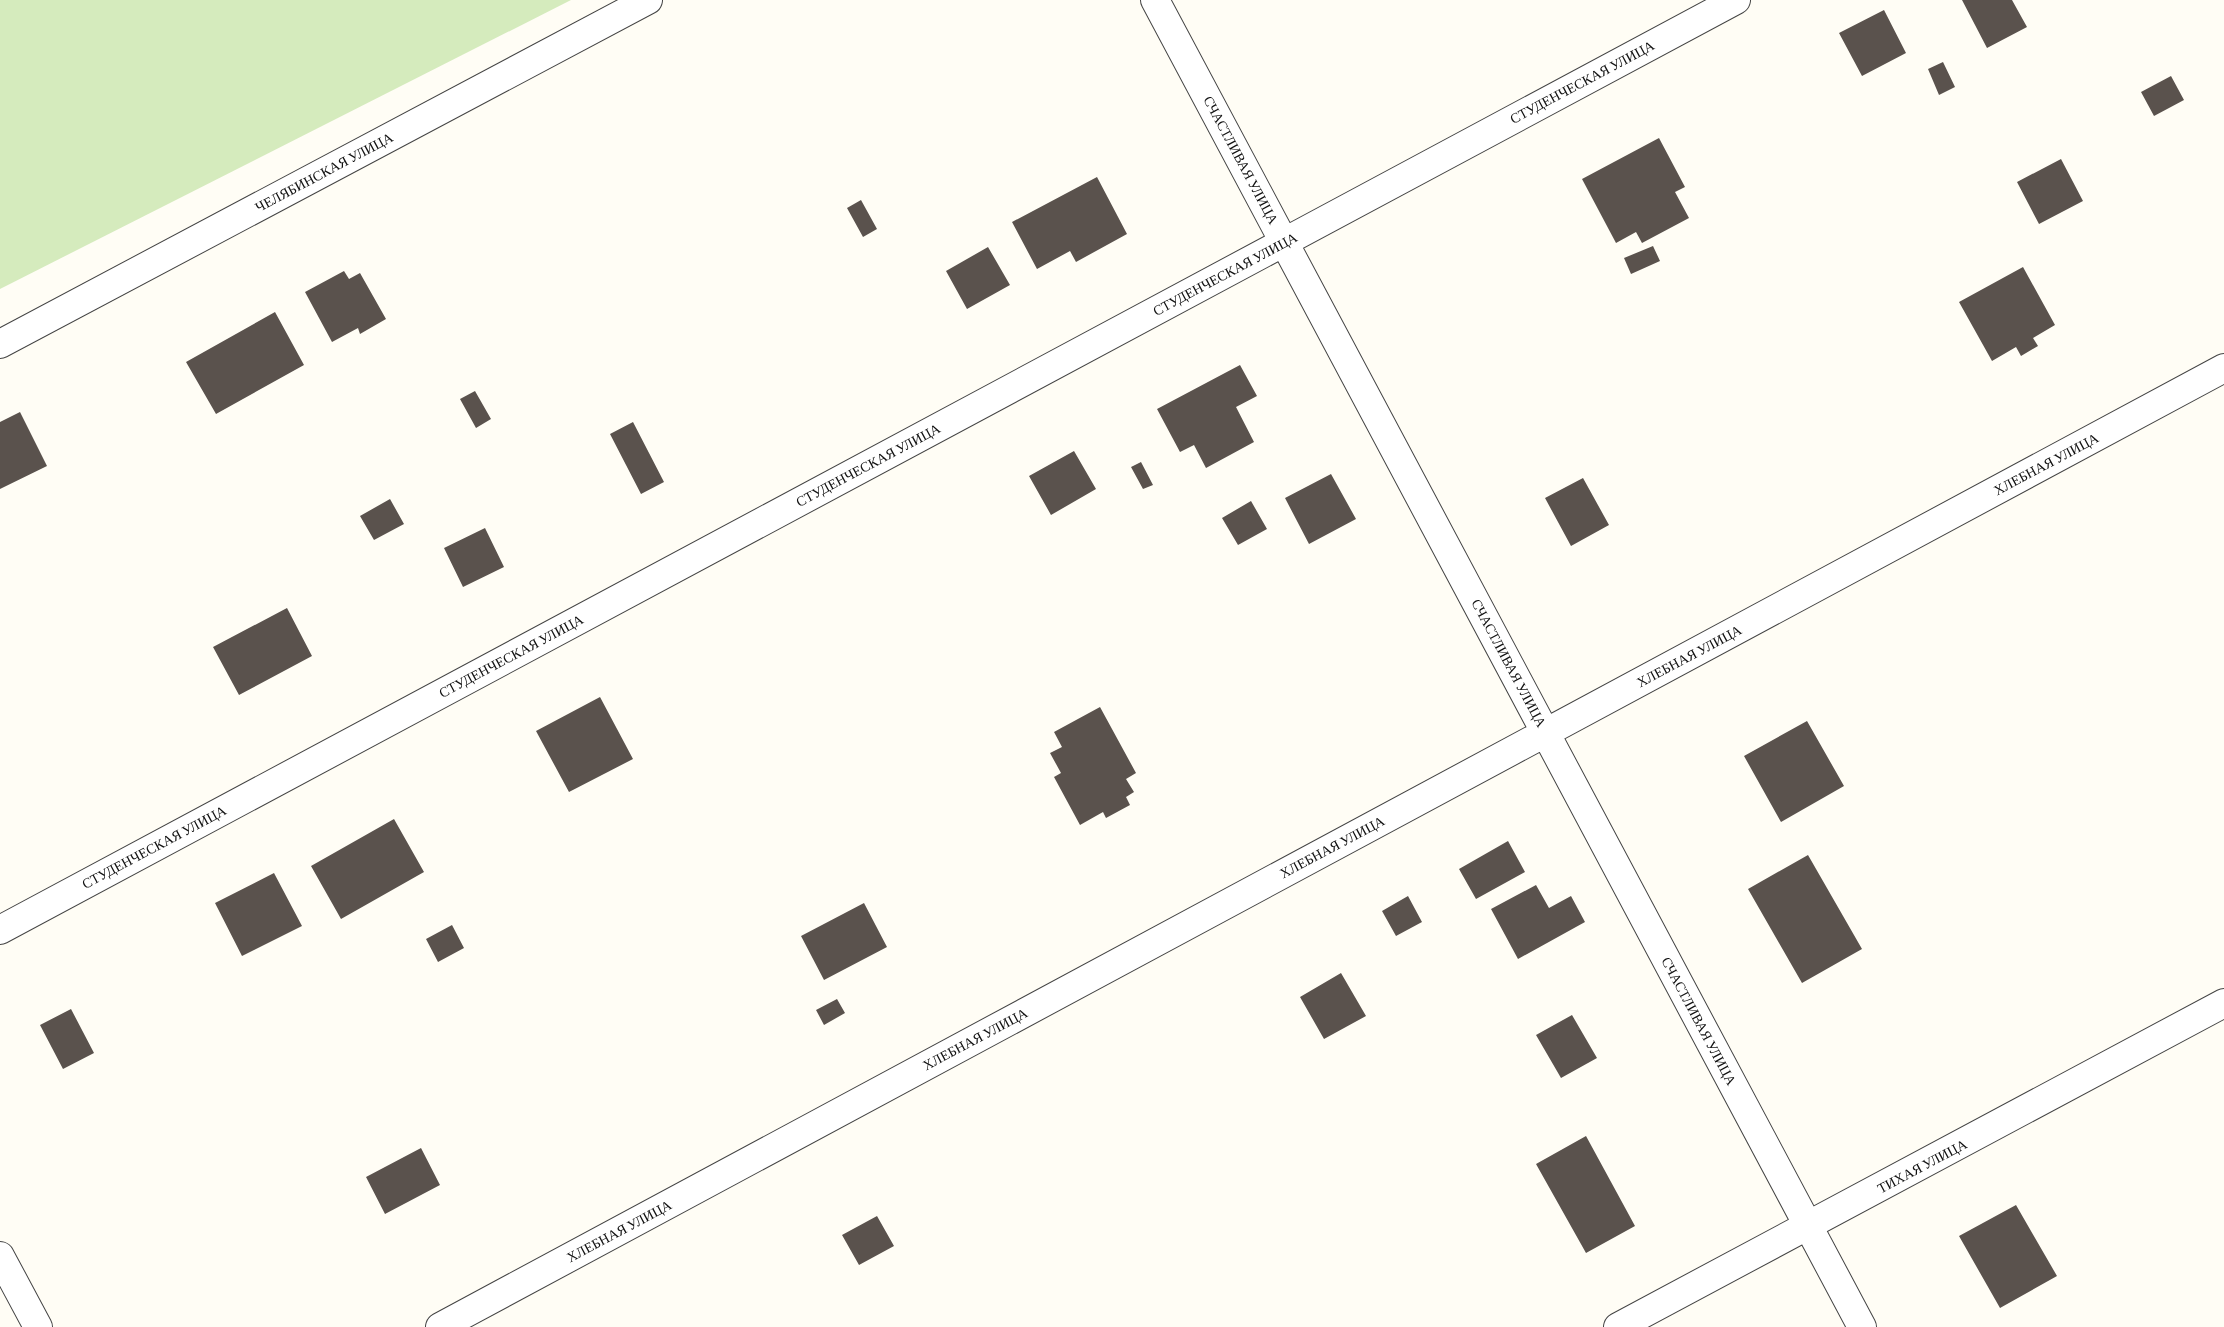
<svg xmlns="http://www.w3.org/2000/svg" width="2224" height="1327" font-family="'Crimson Pro',serif">
	<style>
		.green { fill: #d5ebbd }
		.building { fill: #5a524d }
		.lines { fill: none; stroke-linecap: round; stroke-linejoin: round }
		.street-casing { stroke: #444; stroke-width: 30 }
		.street { stroke: #fff; stroke-width: 28 }
		.labels { text-anchor: middle; stroke-width: 5; stroke-linejoin: round; paint-order: stroke }
		.street-label { font-size: 14px; fill: #111; stroke: #fff }
	</style>
	<rect width="100%" height="100%" fill="#fffdf5"/>
	<path class="green" d="M 0,0 L 571,0 L 0,289 Z"/>
	<path class="building" d="M 1962,0 L 2012,0 L 2027,27 L 1987,48 Z
		M 1884,10 L 1906,53 L 1862,76 L 1839,33 Z
		M 1943,62 L 1955,87 L 1939,95 L 1928,69 Z
		M 2171,76 L 2184,100 L 2154,116 L 2141,92 Z
		M 1659,138 L 1685,187 L 1675,192 L 1689,218 L 1642,243 L 1636,232 L 1616,243 L 1582,179 Z
		M 2061,159 L 2083,201 L 2039,224 L 2017,182 Z
		M 1097,177 L 1127,234 L 1076,262 L 1070,251 L 1037,269 L 1012,222 Z
		M 861,200 L 877,229 L 863,237 L 847,208 Z
		M 1653,246 L 1660,261 L 1631,274 L 1624,258 Z
		M 988,247 L 1010,285 L 967,309 L 946,271 Z
		M 2023,267 L 2055,325 L 2033,338 L 2038,346 L 2021,356 L 2016,347 L 1992,361 L 1959,302 Z
		M 344,271 L 349,279 L 360,273 L 386,319 L 360,334 L 358,328 L 332,342 L 305,292 Z
		M 275,312 L 304,365 L 216,414 L 186,362 Z
		M 1240,365 L 1257,396 L 1236,407 L 1254,442 L 1206,468 L 1194,445 L 1180,452 L 1157,409 Z
		M 475,391 L 491,419 L 476,428 L 460,399 Z
		M 20,412 L 47,466 L 0,489 L 0,422 Z
		M 633,422 L 664,482 L 641,494 L 610,434 Z
		M 1074,451 L 1096,489 L 1051,515 L 1029,476 Z
		M 1141,462 L 1153,485 L 1143,489 L 1131,467 Z
		M 1331,474 L 1356,519 L 1309,544 L 1285,498 Z
		M 1583,478 L 1609,525 L 1571,546 L 1545,498 Z
		M 390,499 L 404,524 L 374,540 L 360,516 Z
		M 1251,501 L 1267,529 L 1238,545 L 1222,518 Z
		M 485,528 L 504,567 L 463,587 L 444,548 Z
		M 287,608 L 312,656 L 239,695 L 213,647 Z
		M 600,697 L 633,759 L 569,792 L 536,731 Z
		M 1100,707 L 1136,773 L 1126,779 L 1134,792 L 1126,797 L 1130,805 L 1106,818 L 1103,812 L 1080,825 L 1054,777 L 1061,773 L 1050,753 L 1062,747 L 1054,732 Z
		M 1807,721 L 1844,786 L 1781,822 L 1744,756 Z
		M 394,819 L 424,872 L 341,919 L 311,866 Z
		M 1508,841 L 1525,872 L 1476,899 L 1459,869 Z
		M 1808,855 L 1862,949 L 1802,983 L 1748,889 Z
		M 274,873 L 302,926 L 242,956 L 215,903 Z
		M 1536,885 L 1549,908 L 1571,896 L 1585,922 L 1518,959 L 1491,909 Z
		M 1408,896 L 1422,922 L 1396,936 L 1382,911 Z
		M 864,903 L 887,947 L 824,980 L 801,936 Z
		M 452,925 L 464,948 L 438,962 L 426,939 Z
		M 1341,973 L 1366,1016 L 1324,1039 L 1300,997 Z
		M 837,999 L 845,1013 L 824,1025 L 816,1010 Z
		M 71,1009 L 94,1053 L 63,1069 L 40,1025 Z
		M 1572,1015 L 1597,1058 L 1561,1078 L 1536,1035 Z
		M 1586,1136 L 1635,1226 L 1586,1253 L 1536,1164 Z
		M 421,1148 L 440,1185 L 385,1214 L 366,1177 Z
		M 2016,1205 L 2057,1276 L 2000,1308 L 1959,1236 Z
		M 877,1216 L 894,1246 L 859,1265 L 842,1235 Z"/>
	<g class="lines">
		<defs>
			<path id="street" d="M 1155,0 L 1862,1327
				M 0,344 L 648,0
				M 0,930 L 1736,0
				M 0,1256 L 38,1327
				M 440,1327 L 2224,368
				M 1618,1327 L 2224,1003"/>
		</defs>
		<use href="#street" class="street-casing"/>
		<use href="#street" class="street"/>
	</g>
	<g class="labels">
		<g class="street-label">
			<text transform="translate(1582 82) rotate(-28)" y="5">СТУДЕНЧЕСКАЯ УЛИЦА</text>
			<text transform="translate(1241 160) rotate(62)" y="5">СЧАСТЛИВАЯ УЛИЦА</text>
			<text transform="translate(324 172) rotate(-28)" y="5">ЧЕЛЯБИНСКАЯ УЛИЦА</text>
			<text transform="translate(1225 274) rotate(-28)" y="5">СТУДЕНЧЕСКАЯ УЛИЦА</text>
			<text transform="translate(2046 464) rotate(-28)" y="5">ХЛЕБНАЯ УЛИЦА</text>
			<text transform="translate(868 465) rotate(-28)" y="5">СТУДЕНЧЕСКАЯ УЛИЦА</text>
			<text transform="translate(511 656) rotate(-28)" y="5">СТУДЕНЧЕСКАЯ УЛИЦА</text>
			<text transform="translate(1689 656) rotate(-28)" y="5">ХЛЕБНАЯ УЛИЦА</text>
			<text transform="translate(1509 663) rotate(62)" y="5">СЧАСТЛИВАЯ УЛИЦА</text>
			<text transform="translate(154 847) rotate(-28)" y="5">СТУДЕНЧЕСКАЯ УЛИЦА</text>
			<text transform="translate(1332 847) rotate(-28)" y="5">ХЛЕБНАЯ УЛИЦА</text>
			<text transform="translate(1699 1021) rotate(62)" y="5">СЧАСТЛИВАЯ УЛИЦА</text>
			<text transform="translate(975 1039) rotate(-28)" y="5">ХЛЕБНАЯ УЛИЦА</text>
			<text transform="translate(1922 1166) rotate(-28)" y="5">ТИХАЯ УЛИЦА</text>
			<text transform="translate(619 1231) rotate(-28)" y="5">ХЛЕБНАЯ УЛИЦА</text>
		</g>
	</g>
</svg>
